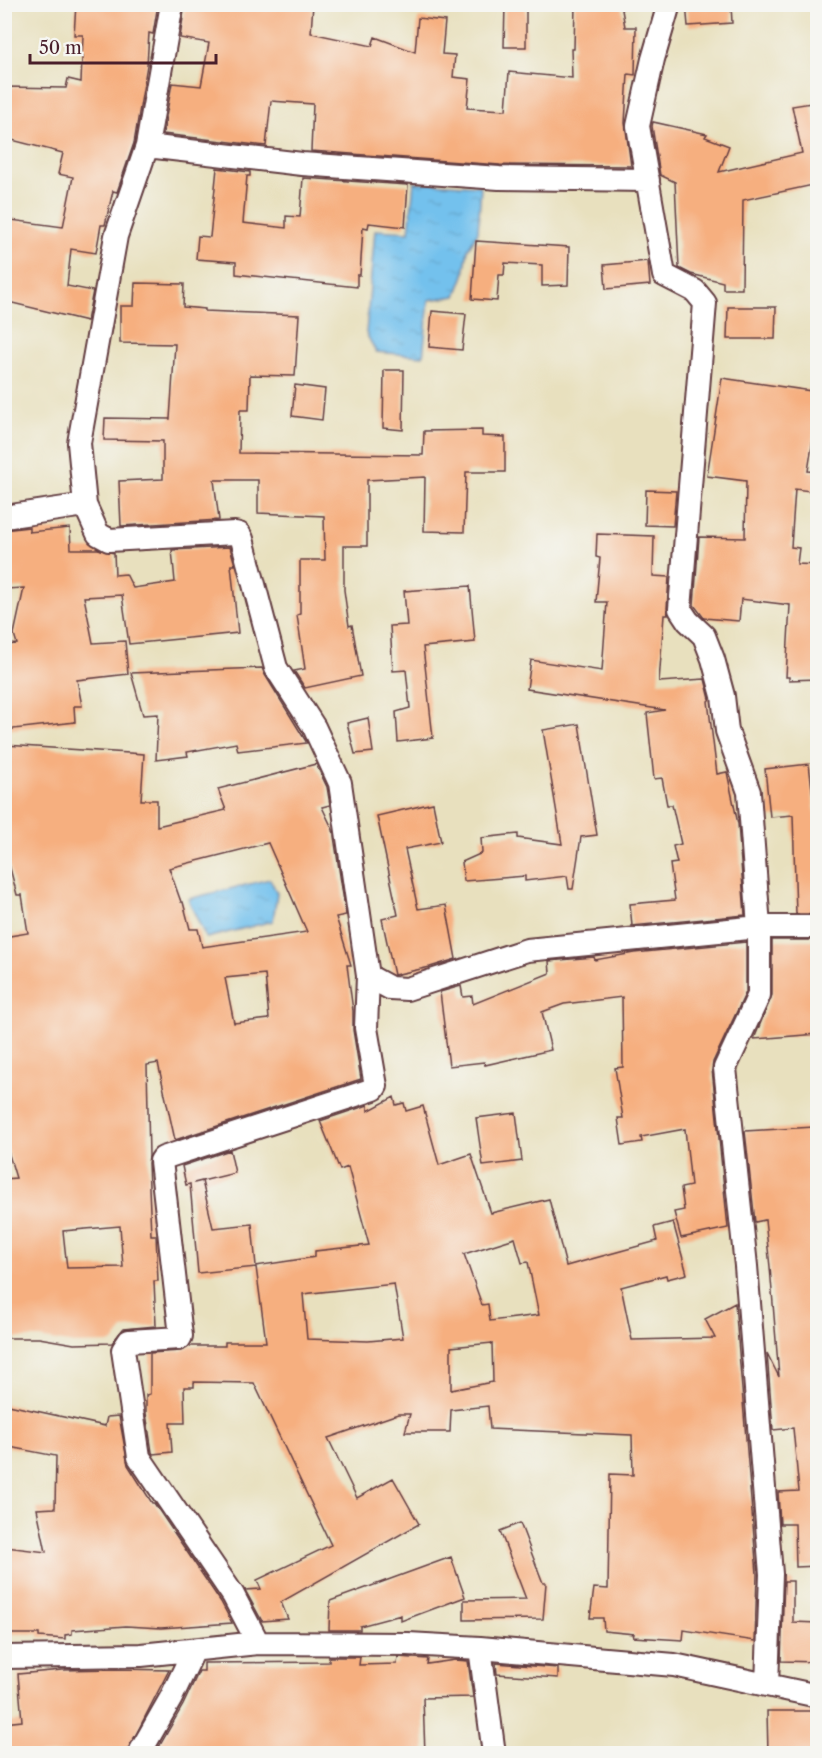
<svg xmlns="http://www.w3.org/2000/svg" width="822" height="1758" font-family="'Libre Caslon Text',serif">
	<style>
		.water { fill: url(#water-ripples); stroke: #5e708c; stroke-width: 1.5 }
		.building { fill: #f6af7f; fill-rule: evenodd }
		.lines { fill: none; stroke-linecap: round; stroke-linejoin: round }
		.street-casing { stroke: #623c41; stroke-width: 26 }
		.street { stroke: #fff; stroke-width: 22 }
	</style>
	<defs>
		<pattern id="water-ripples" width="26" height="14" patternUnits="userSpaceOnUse" patternTransform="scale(1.5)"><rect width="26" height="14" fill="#73c1ed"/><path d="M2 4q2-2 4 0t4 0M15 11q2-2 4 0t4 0" fill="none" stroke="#65a5cb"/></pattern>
	</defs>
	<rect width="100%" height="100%" fill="#f6f6f2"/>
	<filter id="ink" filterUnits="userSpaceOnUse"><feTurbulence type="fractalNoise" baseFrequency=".0167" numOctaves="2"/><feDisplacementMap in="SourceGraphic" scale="12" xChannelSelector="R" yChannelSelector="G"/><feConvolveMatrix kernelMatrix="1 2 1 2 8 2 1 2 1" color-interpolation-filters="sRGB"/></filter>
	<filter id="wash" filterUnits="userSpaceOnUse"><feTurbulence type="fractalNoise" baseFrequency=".008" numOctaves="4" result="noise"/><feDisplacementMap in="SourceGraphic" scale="24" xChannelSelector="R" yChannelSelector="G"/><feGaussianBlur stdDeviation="1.35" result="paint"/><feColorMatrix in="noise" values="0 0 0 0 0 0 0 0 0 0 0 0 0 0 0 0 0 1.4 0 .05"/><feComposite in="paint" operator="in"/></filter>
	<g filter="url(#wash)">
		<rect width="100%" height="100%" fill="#e8e0be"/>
		<path class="water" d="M 414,182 L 481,186 L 478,232 L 468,249 L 464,275 L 456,296 L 429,300 L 423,356 L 376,352 L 366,333 L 375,230 L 409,232 Z
			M 270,879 L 277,893 L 273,921 L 206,938 L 188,899 Z"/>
		<g id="blocks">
			<path class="building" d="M 76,4 L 158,4 L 153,34 L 149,33 L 147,65 L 134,143 L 117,192 L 113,191 L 105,225 L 101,225 L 96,253 L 71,249 L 67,286 L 93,291 L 87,321 L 4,301 L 4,219 L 63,227 L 73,177 L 58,174 L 63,153 L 4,138 L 4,87 L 66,88 L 68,79 L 81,82 L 83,35 L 74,35 Z
				M 185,4 L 313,4 L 311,33 L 372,46 L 375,37 L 415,52 L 418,18 L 445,21 L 442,54 L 455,55 L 453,77 L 470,79 L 467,108 L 506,110 L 509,72 L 572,78 L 571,49 L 574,49 L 575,4 L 621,4 L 625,27 L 636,27 L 635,75 L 628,74 L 625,123 L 631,166 L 500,165 L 311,151 L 313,104 L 271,101 L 266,146 L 163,134 L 172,83 L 201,86 L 209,43 L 180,38 Z
				M 505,4 L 526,4 L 526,47 L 504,47 Z
				M 686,4 L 731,4 L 732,23 L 688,26 Z
				M 811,103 L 818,132 L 818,184 L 743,200 L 742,289 L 723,289 L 723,282 L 691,274 L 679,268 L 675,182 L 660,175 L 652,126 L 653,122 L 707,134 L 705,137 L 729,146 L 719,172 L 802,153 L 792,106 Z
				M 217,168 L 250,172 L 250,176 L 247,176 L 243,223 L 286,228 L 286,216 L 300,217 L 303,178 L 408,185 L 405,227 L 369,223 L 368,228 L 363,227 L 360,275 L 357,275 L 357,287 L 236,274 L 236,262 L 196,259 L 198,236 L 210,237 Z
				M 476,241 L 569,247 L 568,285 L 542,286 L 542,265 L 505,263 L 504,275 L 499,275 L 497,301 L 472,299 Z
				M 648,261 L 650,285 L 606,289 L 604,265 Z
				M 135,283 L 184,284 L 183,307 L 205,309 L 205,311 L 299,315 L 295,376 L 250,375 L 249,410 L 240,410 L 239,453 L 423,455 L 424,431 L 482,430 L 482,436 L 505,437 L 505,472 L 466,472 L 464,532 L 424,531 L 425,477 L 367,480 L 367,546 L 344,546 L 344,590 L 349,626 L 352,625 L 361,676 L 305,688 L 294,671 L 305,669 L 297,615 L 300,614 L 300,560 L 325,560 L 324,516 L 258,513 L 258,480 L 214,480 L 219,520 L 121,526 L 119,481 L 163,479 L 163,441 L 104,440 L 105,418 L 170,419 L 175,344 L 120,343 L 120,306 L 134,306 Z
				M 728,307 L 776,307 L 775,339 L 727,339 Z
				M 432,311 L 466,314 L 462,350 L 429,347 Z
				M 384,370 L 404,370 L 403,430 L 383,428 Z
				M 722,378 L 818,392 L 818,408 L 808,471 L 818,472 L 818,492 L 795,489 L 791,547 L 799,548 L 797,564 L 818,565 L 818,679 L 789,680 L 789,677 L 786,677 L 790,605 L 741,599 L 739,621 L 704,618 L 694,605 L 699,537 L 745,538 L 746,481 L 707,476 Z
				M 295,385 L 325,389 L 322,420 L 292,416 Z
				M 646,490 L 676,491 L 673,526 L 645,525 Z
				M 29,527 L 29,532 L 70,528 L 71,549 L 98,549 L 114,553 L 115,575 L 126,574 L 133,588 L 175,582 L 172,550 L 230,547 L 235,565 L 231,565 L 238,633 L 129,644 L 122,595 L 84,597 L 93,643 L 125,641 L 128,674 L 77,680 L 82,706 L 74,706 L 75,722 L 5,730 L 4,645 L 17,644 L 14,634 L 24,588 L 4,589 L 4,530 Z
				M 597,534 L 654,536 L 653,576 L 669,577 L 667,608 L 668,615 L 664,615 L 659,682 L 705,679 L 710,699 L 708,701 L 717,774 L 727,772 L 738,824 L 745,915 L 632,926 L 630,904 L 675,900 L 670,864 L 677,863 L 673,846 L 681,844 L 672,805 L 667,805 L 662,778 L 654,779 L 647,713 L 665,710 L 527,689 L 531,660 L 602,671 L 607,602 L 596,602 L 600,558 L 596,557 Z
				M 470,586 L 475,642 L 423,647 L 433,738 L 398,742 L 396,712 L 410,708 L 406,670 L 393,671 L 390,626 L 407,625 L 404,591 Z
				M 262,668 L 265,675 L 307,743 L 238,751 L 236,743 L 187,752 L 188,756 L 156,760 L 158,714 L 143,715 L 131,673 Z
				M 368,718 L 373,752 L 355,754 L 347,723 Z
				M 579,724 L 597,835 L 581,837 L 573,889 L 569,889 L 567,876 L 525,881 L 525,876 L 464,881 L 462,862 L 482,853 L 481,838 L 518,834 L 518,838 L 562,844 L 543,730 Z
				M 5,745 L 144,754 L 141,800 L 157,800 L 157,826 L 226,810 L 218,789 L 316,764 L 327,787 L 330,805 L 322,807 L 333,830 L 346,915 L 336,917 L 351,965 L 347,965 L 353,1011 L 353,1030 L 361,1079 L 175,1140 L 158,1063 L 147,1065 L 149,1156 L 148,1163 L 151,1235 L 156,1235 L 158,1281 L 154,1281 L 156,1326 L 123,1329 L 112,1343 L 74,1344 L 39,1338 L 4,1338 L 4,1179 L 16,1178 L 4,1138 L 4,937 L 28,933 L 22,895 L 17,895 L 4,845 ZM 268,843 L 307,932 L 202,947 L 198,929 L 190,929 L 183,902 L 181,902 L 169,868 ZM 265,974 L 269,1019 L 234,1023 L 225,978 ZM 120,1226 L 123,1267 L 67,1268 L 63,1231 Z
				M 809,764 L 818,840 L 818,914 L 796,914 L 793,815 L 770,817 L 765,769 Z
				M 433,803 L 441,842 L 405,849 L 418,909 L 446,905 L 456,959 L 430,967 L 394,975 L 382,919 L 398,915 L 377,816 Z
				M 772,940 L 818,940 L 818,1034 L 754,1039 L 772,995 Z
				M 746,942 L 746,992 L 713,1062 L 712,1069 L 728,1228 L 681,1238 L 674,1212 L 684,1210 L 681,1188 L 691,1186 L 685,1129 L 641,1137 L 642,1142 L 622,1145 L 618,1118 L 623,1118 L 615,1068 L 623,1067 L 622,997 L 564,1004 L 542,1012 L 551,1050 L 485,1065 L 484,1062 L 449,1066 L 440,992 L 461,986 L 463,997 L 472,996 L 473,1004 L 550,973 L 549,961 L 594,957 L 595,960 L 634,953 Z
				M 394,1097 L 396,1105 L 404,1103 L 406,1111 L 423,1106 L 439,1165 L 471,1154 L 491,1213 L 549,1199 L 566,1266 L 657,1241 L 654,1227 L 673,1222 L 687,1274 L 667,1279 L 666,1275 L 621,1287 L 632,1340 L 715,1338 L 705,1319 L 735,1303 L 757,1574 L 755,1641 L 684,1630 L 683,1640 L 633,1637 L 634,1634 L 604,1631 L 603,1618 L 590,1618 L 594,1588 L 608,1589 L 610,1474 L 633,1475 L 632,1435 L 490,1429 L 488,1406 L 451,1410 L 450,1432 L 405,1432 L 410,1414 L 398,1414 L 328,1438 L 357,1498 L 393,1478 L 419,1524 L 281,1602 L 288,1619 L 262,1621 L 245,1590 L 261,1589 L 257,1580 L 331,1545 L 254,1383 L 194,1382 L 194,1387 L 184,1387 L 185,1423 L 170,1423 L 172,1452 L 153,1454 L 152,1452 L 146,1413 L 146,1395 L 150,1394 L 150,1353 L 181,1351 L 190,1346 L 225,1346 L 225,1342 L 266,1342 L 256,1267 L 198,1273 L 190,1184 L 186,1185 L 182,1166 L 230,1150 L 235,1173 L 194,1183 L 202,1181 L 213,1228 L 252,1224 L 256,1266 L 315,1257 L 315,1251 L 369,1245 L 348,1167 L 340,1170 L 320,1121 L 368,1105 L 368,1111 ZM 515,1238 L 522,1263 L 528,1262 L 539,1315 L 490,1321 L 488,1304 L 482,1305 L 464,1254 ZM 394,1284 L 403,1338 L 368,1341 L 307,1339 L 303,1294 ZM 492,1343 L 493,1382 L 451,1390 L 451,1347 Z
				M 516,1113 L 522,1161 L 483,1166 L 476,1118 Z
				M 814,1127 L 818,1168 L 818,1566 L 796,1567 L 795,1524 L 780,1524 L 778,1492 L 799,1491 L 793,1428 L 773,1430 L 767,1353 L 779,1377 L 770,1267 L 765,1220 L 755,1222 L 745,1131 Z
				M 4,1404 L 105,1426 L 107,1417 L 119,1416 L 128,1465 L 152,1503 L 154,1503 L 221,1602 L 232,1623 L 161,1628 L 126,1626 L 72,1630 L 72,1634 L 65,1635 L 65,1639 L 39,1637 L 39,1634 L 4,1634 L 6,1547 L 46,1552 L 37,1509 L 55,1508 L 56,1456 L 4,1446 Z
				M 520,1523 L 543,1583 L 546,1583 L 543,1619 L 464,1620 L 464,1600 L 526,1599 L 500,1531 Z
				M 451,1557 L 465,1597 L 401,1621 L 401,1615 L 360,1626 L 360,1630 L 329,1630 L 330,1601 Z
				M 784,1581 L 793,1581 L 793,1622 L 818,1623 L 818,1662 L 781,1661 Z
				M 329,1657 L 360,1657 L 359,1665 L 397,1664 L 398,1657 L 428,1659 L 427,1664 L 455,1660 L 468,1661 L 473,1697 L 423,1698 L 425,1754 L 155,1754 L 183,1705 L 199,1671 L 204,1671 L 204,1663 L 329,1662 Z
				M 496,1663 L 558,1668 L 558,1678 L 497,1674 Z
				M 116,1669 L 169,1670 L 126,1754 L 84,1754 L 85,1750 L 47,1754 L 4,1754 L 4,1723 L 22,1721 L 18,1674 L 62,1670 Z
				M 767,1711 L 815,1711 L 815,1754 L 768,1754 Z"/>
		</g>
	</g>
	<g filter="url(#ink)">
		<use href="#blocks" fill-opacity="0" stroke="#623c41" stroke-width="1.5"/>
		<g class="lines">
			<defs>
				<path id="street" d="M 147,146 L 302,164 L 499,178 L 648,180
					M 85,505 L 79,443 L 116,236 L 147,146 L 172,4
					M 4,517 L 85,505 L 98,534 L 109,540 L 235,533 L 239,534 L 242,539 L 276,668 L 314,727 L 340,783 L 368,976 L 390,988 L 407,989 L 527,950 L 759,927 L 749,792 L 727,731 L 723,696 L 713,659 L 704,636 L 688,621 L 680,609 L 705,303 L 695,291 L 664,275 L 638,126 L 653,59 L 669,4
					M 258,1643 L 233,1595 L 139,1457 L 123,1350 L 129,1341 L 180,1338 L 181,1336 L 161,1161 L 163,1158 L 374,1089 L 376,1086 L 366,1028 L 368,976
					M 480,1648 L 494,1754
					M 4,1657 L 141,1655 L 258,1643 L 408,1644 L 480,1648 L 674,1665 L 818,1696
					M 767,1685 L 771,1574 L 746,1266 L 725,1068 L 759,995 L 759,927 L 818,927
					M 139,1754 L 171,1698 L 194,1650"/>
			</defs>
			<use href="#street" class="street-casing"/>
			<use href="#street" class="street"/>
		</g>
	</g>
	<rect width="822" height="1758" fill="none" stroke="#f6f6f2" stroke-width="24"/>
	<path d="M30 54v9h186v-9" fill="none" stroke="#4a1f2b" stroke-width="3"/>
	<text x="39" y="54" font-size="18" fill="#4a1f2b" stroke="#f6f6f2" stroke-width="4.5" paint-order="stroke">50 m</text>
</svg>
